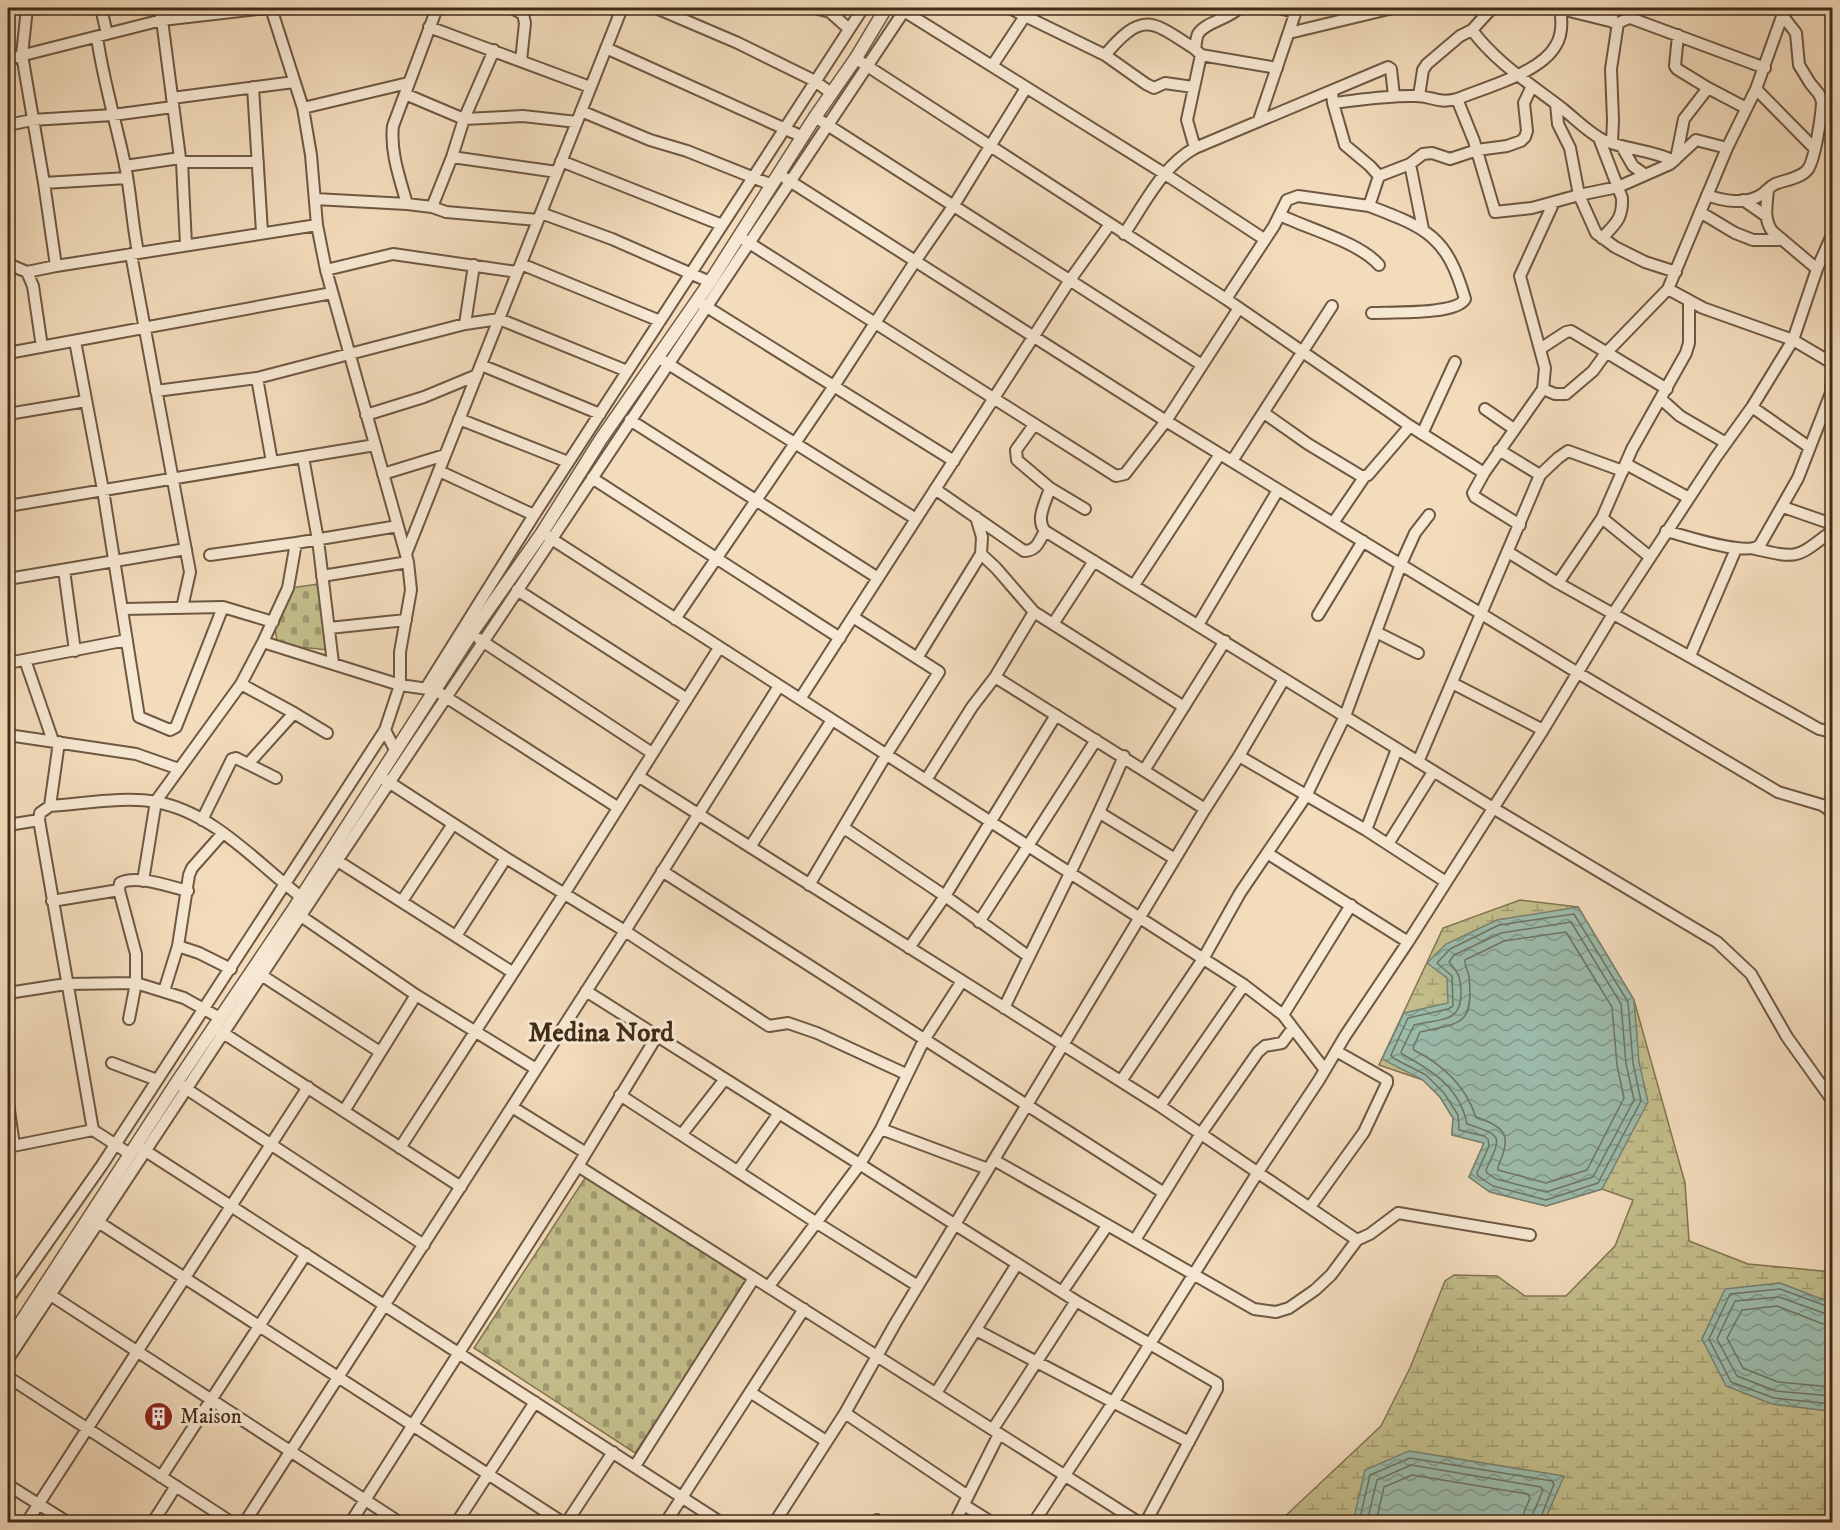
<svg xmlns="http://www.w3.org/2000/svg" width="1840" height="1530" font-family="'IM FELL DW Pica',serif">
	<style>
		.wetland { fill: url(#wetland-marsh); stroke: #827552; stroke-width: 1.5 }
		.cemetery { fill: url(#cemetery-stones); stroke: #827552; stroke-width: 1.5 }
		.water { fill: url(#water-waves); stroke: #788271; stroke-width: 1.5 }
		.lines { fill: none; stroke-linecap: round; stroke-linejoin: round }
		.shore { stroke: #6e7462; stroke-width: 1.5 }
		.minor-casing { stroke: #6e5842; stroke-width: 14 }
		.tertiary-casing { stroke: #6e5842; stroke-width: 15 }
		.minor { stroke: #f7e8d3; stroke-width: 10 }
		.tertiary { stroke: #f7e8d3; stroke-width: 12 }
		.labels { text-anchor: middle; stroke-width: 6; stroke-linejoin: round; paint-order: stroke }
		.poi-label { font-size: 21px; fill: #412c19; stroke: #f7e8d3; text-anchor: start }
		.district-label { font-size: 27px; font-weight: bold; fill: #412c19; stroke: #f7e8d3 }
	</style>
	<defs>
		<pattern id="wetland-marsh" width="20" height="14" patternUnits="userSpaceOnUse" patternTransform="scale(1.5)"><rect width="20" height="14" fill="#c3be8b"/><path d="M1 5h8M5 5V1M11 12h8M15 12V8" fill="none" stroke="#a09b71"/></pattern>
		<pattern id="cemetery-stones" width="16" height="16" patternUnits="userSpaceOnUse" patternTransform="scale(1.5)"><rect width="16" height="16" fill="#c3be8b"/><path d="M2 7V4a2 2 0 0 1 4 0v3zM10 15v-3a2 2 0 0 1 4 0v3z" fill="#a09b71"/></pattern>
		<pattern id="water-waves" width="16" height="10" patternUnits="userSpaceOnUse" patternTransform="scale(1.5)"><rect width="16" height="10" fill="#9cbcac"/><path d="M0 5q4-4 8 0t8 0" fill="none" stroke="#81998b"/></pattern>
	</defs>
	<rect width="100%" height="100%" fill="#f3dcbc"/>
	<filter id="stains"><feTurbulence type="fractalNoise" baseFrequency=".00333" numOctaves="4"/><feColorMatrix values="0 0 0 0 .2 0 0 0 0 .09 0 0 0 0 .02 0 0 0 .5 -.17"/></filter>
	<radialGradient id="worn" r=".72"><stop offset=".6" stop-color="#630" stop-opacity="0"/><stop offset="1" stop-color="#630" stop-opacity=".3"/></radialGradient>
	<path class="wetland" d="M 1520,900 L 1578,907 L 1634,1000 L 1685,1183 L 1689,1241 L 1748,1264 L 1832,1272 L 1832,1522 L 1279,1522 L 1381,1426 L 1410,1368 L 1445,1281 L 1454,1275 L 1497,1276 L 1525,1296 L 1566,1296 L 1615,1246 L 1633,1200 L 1602,1189 L 1546,1206 L 1490,1192 L 1469,1177 L 1484,1143 L 1452,1135 L 1453,1118 L 1440,1097 L 1423,1080 L 1379,1065 L 1443,928 Z"/>
	<path class="cemetery" d="M 318,584 L 329,650 L 278,645 L 274,625 L 291,588 Z
		M 587,1175 L 748,1282 L 635,1453 L 474,1348 Z"/>
	<path class="water" d="M 1578,907 L 1634,1000 L 1639,1062 L 1648,1102 L 1602,1189 L 1546,1206 L 1490,1192 L 1469,1177 L 1484,1143 L 1452,1135 L 1453,1118 L 1440,1097 L 1423,1080 L 1382,1059 L 1404,1013 L 1448,1003 L 1447,978 L 1427,963 L 1446,944 L 1497,920 Z
		M 1780,1283 L 1832,1303 L 1832,1409 L 1829,1411 L 1772,1404 L 1726,1386 L 1702,1339 L 1725,1289 Z
		M 1409,1451 L 1564,1476 L 1544,1522 L 1353,1522 L 1365,1470 Z"/>
	<g class="lines">
		<path class="shore" d="M 1574,914 L 1628,1002 L 1633,1063 L 1641,1101 L 1598,1183 L 1546,1200 L 1493,1186 L 1478,1176 L 1477,1173 L 1489,1146 L 1488,1139 L 1484,1136 L 1459,1130 L 1458,1115 L 1444,1093 L 1426,1075 L 1393,1058 L 1391,1055 L 1408,1018 L 1448,1009 L 1453,1006 L 1452,976 L 1437,963 L 1450,949 L 1499,925 Z
			M 1571,922 L 1621,1004 L 1626,1064 L 1634,1100 L 1593,1177 L 1546,1192 L 1496,1179 L 1487,1173 L 1486,1170 C 1502,1135 1503,1136 1467,1124 C 1460,1088 1433,1071 1402,1054 L 1401,1052 L 1414,1025 C 1439,1018 1462,1025 1461,991 C 1460,975 1459,974 1449,962 L 1454,955 L 1501,933 Z
			M 1566,932 L 1612,1007 L 1617,1065 L 1624,1098 L 1587,1170 L 1546,1183 L 1498,1170 L 1498,1167 C 1511,1136 1508,1128 1476,1117 C 1465,1085 1443,1065 1414,1050 L 1413,1048 L 1420,1032 C 1460,1023 1474,1026 1469,977 C 1469,971 1464,966 1465,960 L 1504,941 Z
			M 1832,1308 L 1780,1289 L 1730,1294 L 1709,1339 L 1731,1382 L 1774,1398 L 1832,1404
			M 1832,1316 L 1779,1297 L 1735,1301 L 1717,1339 L 1737,1376 L 1776,1391 L 1832,1396
			M 1832,1325 L 1823,1324 L 1777,1306 L 1742,1310 L 1727,1338 L 1743,1368 L 1778,1382 L 1832,1387
			M 1359,1522 L 1370,1475 L 1410,1458 L 1552,1481 L 1554,1484 L 1539,1522
			M 1367,1522 L 1377,1480 L 1411,1465 L 1541,1487 L 1543,1490 L 1532,1516 L 1531,1522
			M 1376,1522 L 1384,1487 L 1412,1475 L 1528,1494 L 1530,1498 L 1523,1515 L 1522,1522"/>
		<defs>
			<path id="minor" d="M 27,8 L 22,55 L 44,183 L 56,266 L 27,272 L 33,286 L 42,347
				M 101,8 L 107,34
				M 512,8 L 523,14 L 525,23 L 521,61
				M 656,8 L 738,43 L 815,81 L 831,93
				M 815,8 L 830,12 L 849,29
				M 899,8 L 1165,174 L 1264,239
				M 1010,8 L 1025,16
				M 1278,8 L 1295,12
				M 1492,8 L 1472,30 C 1495,62 1532,85 1563,109 C 1575,119 1589,133 1603,140 C 1626,150 1653,150 1674,161
				M 1612,8 L 1612,22
				M 1561,9 L 1618,23 L 1611,69 L 1613,120 L 1612,143
				M 1618,23 L 1629,18 L 1633,19 L 1765,68
				M 429,27 L 590,87
				M 1289,33 L 1393,8
				M 1678,35 L 1675,66 L 1677,69 L 1708,88
				M 97,37 C 103,80 116,122 125,165 C 131,194 132,223 138,252
				M 606,48 L 803,137
				M 1105,55 C 1143,10 1152,21 1195,49
				M 1201,55 L 1277,68
				M 8,59 L 162,20 L 159,8
				M 861,62 L 1226,299 L 1410,426 L 1484,473
				M 992,66 L 1025,16 L 1105,55 L 1146,84 L 1154,88 L 1165,83 L 1193,87
				M 253,87 L 262,232
				M 1756,89 L 1814,148
				M 1332,92 L 1333,103 C 1360,100 1388,95 1415,96 C 1434,96 1436,104 1457,99 C 1486,87 1541,73 1556,45 C 1563,34 1562,20 1560,8
				M 405,94 L 464,119 L 523,116 L 577,122
				M 1419,96 L 1423,70 L 1427,64 L 1460,36 L 1472,30
				M 172,98 L 294,82
				M 1457,99 L 1474,141 L 1495,212 L 1532,208 L 1579,195 L 1618,187 L 1670,164 L 1696,140 L 1727,148
				M 1333,103 L 1345,145 L 1370,166 L 1379,176
				M 1556,104 L 1558,124 L 1570,148 L 1579,195 L 1596,233 L 1615,247 L 1645,262 L 1676,272
				M 303,108 L 408,83
				M 581,111 L 650,140 L 687,151 L 772,185
				M 815,117 L 1202,365
				M 1259,120 L 1297,8
				M 8,125 L 32,120 L 113,115 L 173,107
				M 1599,138 L 1622,198 C 1623,219 1615,224 1602,238
				M 1622,147 L 1633,166 L 1644,174
				M 1195,148 L 1187,120 L 1201,55 L 1195,49 C 1196,44 1196,38 1198,34 C 1205,22 1229,19 1239,8
				M 452,157 L 557,172
				M 1676,159 L 1684,119 L 1708,88 L 1746,108
				M 561,161 L 722,225
				M 182,162 L 186,245
				M 258,162 L 182,162 L 180,158 L 162,20 L 267,8
				M 1410,164 L 1423,229
				M 125,166 L 180,158
				M 1379,176 L 1410,164 L 1423,154 L 1432,153 L 1450,159 L 1477,150 L 1507,146 L 1521,141 L 1525,137 L 1527,131 L 1524,103 L 1532,86
				M 785,178 L 1166,421 L 1578,673 L 1778,792 L 1822,805 L 1832,812
				M 44,183 L 127,178
				M 1768,190 C 1767,204 1763,218 1772,231 L 1817,269
				M 1707,195 C 1723,201 1745,205 1761,195 C 1766,192 1769,187 1775,184 C 1785,180 1802,178 1808,169 C 1815,159 1822,113 1822,101 L 1819,94 L 1810,83 L 1799,65 L 1796,33 L 1782,15
				M 315,199 L 407,204 L 432,207 L 446,212 L 538,220
				M 1743,200 L 1766,216
				M 407,204 C 400,179 390,152 393,126 L 437,8
				M 1369,206 C 1427,228 1447,236 1465,299 C 1456,315 1391,312 1372,313
				M 432,207 L 452,157 L 464,119 L 494,50
				M 1700,212 L 1735,233 L 1753,240 L 1783,240
				M 541,213 L 612,239 L 710,282
				M 1280,215 C 1308,229 1359,242 1379,265
				M 1124,234 C 1144,205 1163,165 1195,148 L 1388,67 L 1391,69 L 1394,96
				M 743,239 L 1116,476 L 1125,474 L 1166,421 L 1239,308
				M 131,254 L 190,572 L 182,608
				M 8,264 L 27,272
				M 521,264 L 660,321
				M 56,266 L 317,225
				M 326,270 L 393,254 L 517,272
				M 1668,289 L 1703,308 L 1793,340 L 1832,363
				M 1226,299 L 1274,226 L 1287,200 L 1298,196 L 1369,206 L 1379,176
				M 702,304 L 954,461
				M 465,324 L 474,265
				M 75,341 L 103,490 L 139,717 L 170,730 L 176,727 L 223,607
				M 1540,349 L 1566,332 L 1571,331 L 1667,389
				M 8,353 L 332,293
				M 662,360 L 916,519
				M 481,365 L 600,414
				M 1832,377 L 1831,393 L 1832,396
				M 257,378 L 272,462
				M 1543,389 L 1555,394 L 1566,394 L 1593,371 L 1606,353 L 1668,289 L 1727,148 L 1756,89 L 1785,8
				M 156,391 L 257,378 L 465,324 L 499,319 L 627,371
				M 1661,399 L 1680,416 L 1726,443
				M 1752,407 L 1809,447
				M 1485,409 L 1514,429
				M 1264,413 L 1308,444 L 1361,476 L 1365,476
				M 8,414 L 86,401
				M 366,415 L 424,397 L 477,375
				M 459,419 L 568,462
				M 630,420 L 878,578
				M 1034,425 L 1016,450 L 1017,460 L 1050,488 C 1046,502 1035,519 1045,531 L 1493,808 L 1717,942 L 1751,974 L 1787,1037 L 1832,1100
				M 1422,434 L 1455,362
				M 1499,450 L 1540,475
				M 303,457 L 318,540 L 333,663
				M 1232,461 L 1332,306
				M 1626,464 L 1689,498
				M 439,471 L 534,515
				M 383,474 L 445,455
				M 592,478 L 840,638
				M 1050,488 L 1085,509
				M 935,489 L 1024,551 C 1037,551 1039,541 1045,531
				M 8,506 L 375,445
				M 1783,507 L 1832,524
				M 1602,518 L 1650,557
				M 1333,523 L 1365,476 L 1368,475 L 1410,426
				M 1520,525 L 1475,497 L 1473,493 L 1484,473 L 1543,389 L 1545,368 L 1520,276 L 1554,202
				M 1666,531 C 1686,536 1746,557 1760,545 L 1798,478 L 1831,393
				M 547,536 L 1244,985 L 1283,1015 L 1325,1070
				M 1755,549 C 1800,559 1796,558 1832,531
				M 1508,552 L 1558,583 L 1819,729 L 1832,732
				M 406,554 L 622,8
				M 981,554 L 996,568 L 1034,612 L 1184,707
				M 210,555 L 296,543 L 398,526
				M 64,570 L 75,651
				M 322,576 L 408,562
				M 8,579 L 186,549
				M 1558,583 L 1602,518 L 1632,449 L 1686,353 L 1689,343 L 1689,301
				M 1134,585 L 1220,454
				M 517,590 L 687,699
				M 123,609 L 223,607 L 273,622
				M 1318,615 L 1363,541
				M 675,619 L 834,386 L 916,260 L 954,205 L 1026,88
				M 1053,624 L 1094,561
				M 1198,625 L 1278,490
				M 329,628 L 406,620
				M 1376,632 L 1418,653
				M 479,639 L 652,753
				M 263,642 L 400,685 L 435,690 L 617,807
				M 1690,656 L 1736,549
				M 917,658 L 981,554 L 982,537 L 976,517
				M 25,660 L 53,741
				M 8,663 L 127,640
				M 995,677 L 1205,809
				M 1452,683 L 1543,730
				M 241,684 L 294,713 L 327,733
				M 426,688 L 534,515 L 863,8
				M 800,699 L 1070,280 L 1110,224
				M 385,730 L 395,750
				M 8,735 L 136,754 L 179,769
				M 59,742 L 50,806 L 40,813 L 39,820 L 93,1130
				M 1239,756 L 1366,830 L 1446,882
				M 1418,762 L 1540,475 L 1558,458 L 1568,451 L 1623,471
				M 248,764 L 294,713
				M 1145,769 L 1225,641
				M 638,776 L 1160,1106 L 1357,1240
				M 384,779 L 506,858 L 625,931 L 769,1026 L 788,1023 L 817,1033 L 906,1074
				M 926,780 L 972,707 L 995,677 L 1034,612
				M 50,806 C 83,804 124,796 156,802 C 213,812 257,863 301,897
				M 1100,813 L 1175,859
				M 202,820 L 232,759 L 236,758 L 276,778
				M 8,825 L 39,820
				M 1366,830 L 1397,749
				M 842,831 L 847,830 L 945,896 L 1028,956
				M 1388,844 L 1433,772
				M 750,847 L 832,720
				M 1267,853 L 1408,942
				M 333,858 L 512,972
				M 662,871 L 1164,1193
				M 143,881 L 156,801 L 241,684 L 263,642 L 288,588 L 296,543
				M 809,885 L 886,755 L 939,672 L 853,617
				M 52,901 L 119,890
				M 402,901 L 453,824
				M 295,912 L 416,995 L 536,1069
				M 979,922 L 1096,740
				M 456,936 L 506,858
				M 178,946 L 199,953 L 231,969
				M 909,948 L 945,896 L 1056,715
				M 255,971 L 380,1052
				M 164,991 L 178,946 L 189,875 L 192,868 L 223,833
				M 586,991 L 1076,1301 L 1217,1383 L 1217,1389 L 1146,1522
				M 8,993 L 66,984 L 136,983 L 184,998 L 220,1018
				M 1004,1008 C 1044,924 1088,842 1124,756
				M 1283,1015 L 1351,905
				M 129,1019 L 136,983 L 136,954 L 119,890 L 120,883 C 136,874 171,887 188,891
				M 217,1029 L 461,1187
				M 112,1063 L 157,1080
				M 1121,1081 L 1203,959 L 1240,893 L 1306,796 L 1345,716 L 1401,564 L 1415,533 L 1429,515
				M 182,1086 L 424,1245
				M 620,1095 L 817,1223 L 918,1286
				M 8,1103 L 14,1146
				M 1160,1106 L 1244,985
				M 512,1107 L 586,1153
				M 344,1111 L 416,995
				M 881,1129 L 988,1169
				M 682,1134 L 725,1079
				M 8,1147 L 93,1130 L 130,1154
				M 141,1148 L 720,1522
				M 400,1148 L 564,894 L 719,648
				M 994,1160 L 1254,1309 L 1276,1312 L 1289,1308 L 1315,1290 L 1331,1275 L 1357,1240 L 1370,1234 L 1398,1213 L 1530,1235
				M 578,1166 L 1138,1522
				M 738,1171 L 779,1113
				M 1310,1207 L 1364,1132 L 1387,1083 L 1387,1080 L 1336,1051
				M 92,1218 L 562,1522
				M 1135,1240 L 1200,1135 L 1258,1052 L 1265,1046 L 1282,1043 L 1293,1028
				M 769,1286 L 860,1164 L 881,1129 L 924,1040 L 962,981
				M 46,1292 L 399,1522
				M 1062,1292 L 1107,1226
				M 8,1299 L 102,1165 L 385,730 L 400,685 L 400,652 L 411,590 L 408,562 L 326,270 L 317,225 L 311,155 L 303,108 L 271,8
				M 976,1330 L 1189,1442
				M 8,1359 L 337,861 L 906,8
				M 8,1377 L 231,1522
				M 750,1392 L 826,1441
				M 936,1393 L 1017,1264
				M 845,1413 L 968,1496
				M 993,1429 L 1076,1301
				M 635,1466 L 754,1278
				M 161,1477 L 306,1254
				M 8,1485 L 67,1522
				M 964,1505 L 991,1522
				M 27,1522 L 308,1087
				M 153,1522 L 176,1486
				M 245,1522 L 625,931 L 779,686
				M 351,1522 L 578,1166 L 657,1036
				M 457,1522 L 535,1402
				M 567,1522 L 613,1452
				M 666,1522 L 804,1309
				M 775,1522 L 845,1413 L 895,1324 L 1205,809 L 1239,756 L 1284,679
				M 875,1522 L 877,1520
				M 955,1522 L 999,1434
				M 1034,1522 L 1114,1401 L 1258,1172 L 1319,1080 L 1345,1036 L 1408,942 L 1543,730 L 1613,614 L 1716,457 L 1752,407 L 1793,340 L 1817,269 L 1832,235"/>
			<path id="tertiary" d="M 8,1342 L 177,1082 L 293,910 L 471,634 L 542,533 L 601,439 L 710,282 L 815,117 L 856,58 L 886,8"/>
		</defs>
		<use href="#minor" class="minor-casing"/>
		<use href="#tertiary" class="tertiary-casing"/>
		<use href="#minor" class="minor"/>
		<use href="#tertiary" class="tertiary"/>
	</g>
	<defs>
		<symbol id="building-disc" viewBox="-11 -11 22 22"><circle r="9.5" fill="#8f2418" stroke="#f7e8d3"/><path d="M-4-6H4V6H1V3H-1V6H-4ZM-2.5-4.3h1.7v1.8h-1.7ZM.8-4.3h1.7v1.8H.8ZM-2.5-1h1.7V.8h-1.7ZM.8-1h1.7V.8H.8Z" fill="#fff"/></symbol>
	</defs>
	<g fill-rule="evenodd">
		<use href="#building-disc" x="142" y="1400" width="33" height="33"/>
	</g>
	<g class="labels">
		<g class="poi-label">
			<text x="180" y="1423">Maison</text>
		</g>
		<g class="district-label">
			<text x="601" y="1041">Medina Nord</text>
		</g>
	</g>
	<rect width="1840" height="1530" fill="none" stroke="#f3dcbc" stroke-width="30"/>
	<rect x="9" y="9" width="1822" height="1512" fill="none" stroke="#412c19" stroke-width="3"/>
	<rect x="15" y="15" width="1810" height="1500" fill="none" stroke="#412c19" stroke-width="1.5"/>
	<rect width="100%" height="100%" filter="url(#stains)"/>
	<rect width="100%" height="100%" fill="url(#worn)"/>
</svg>
